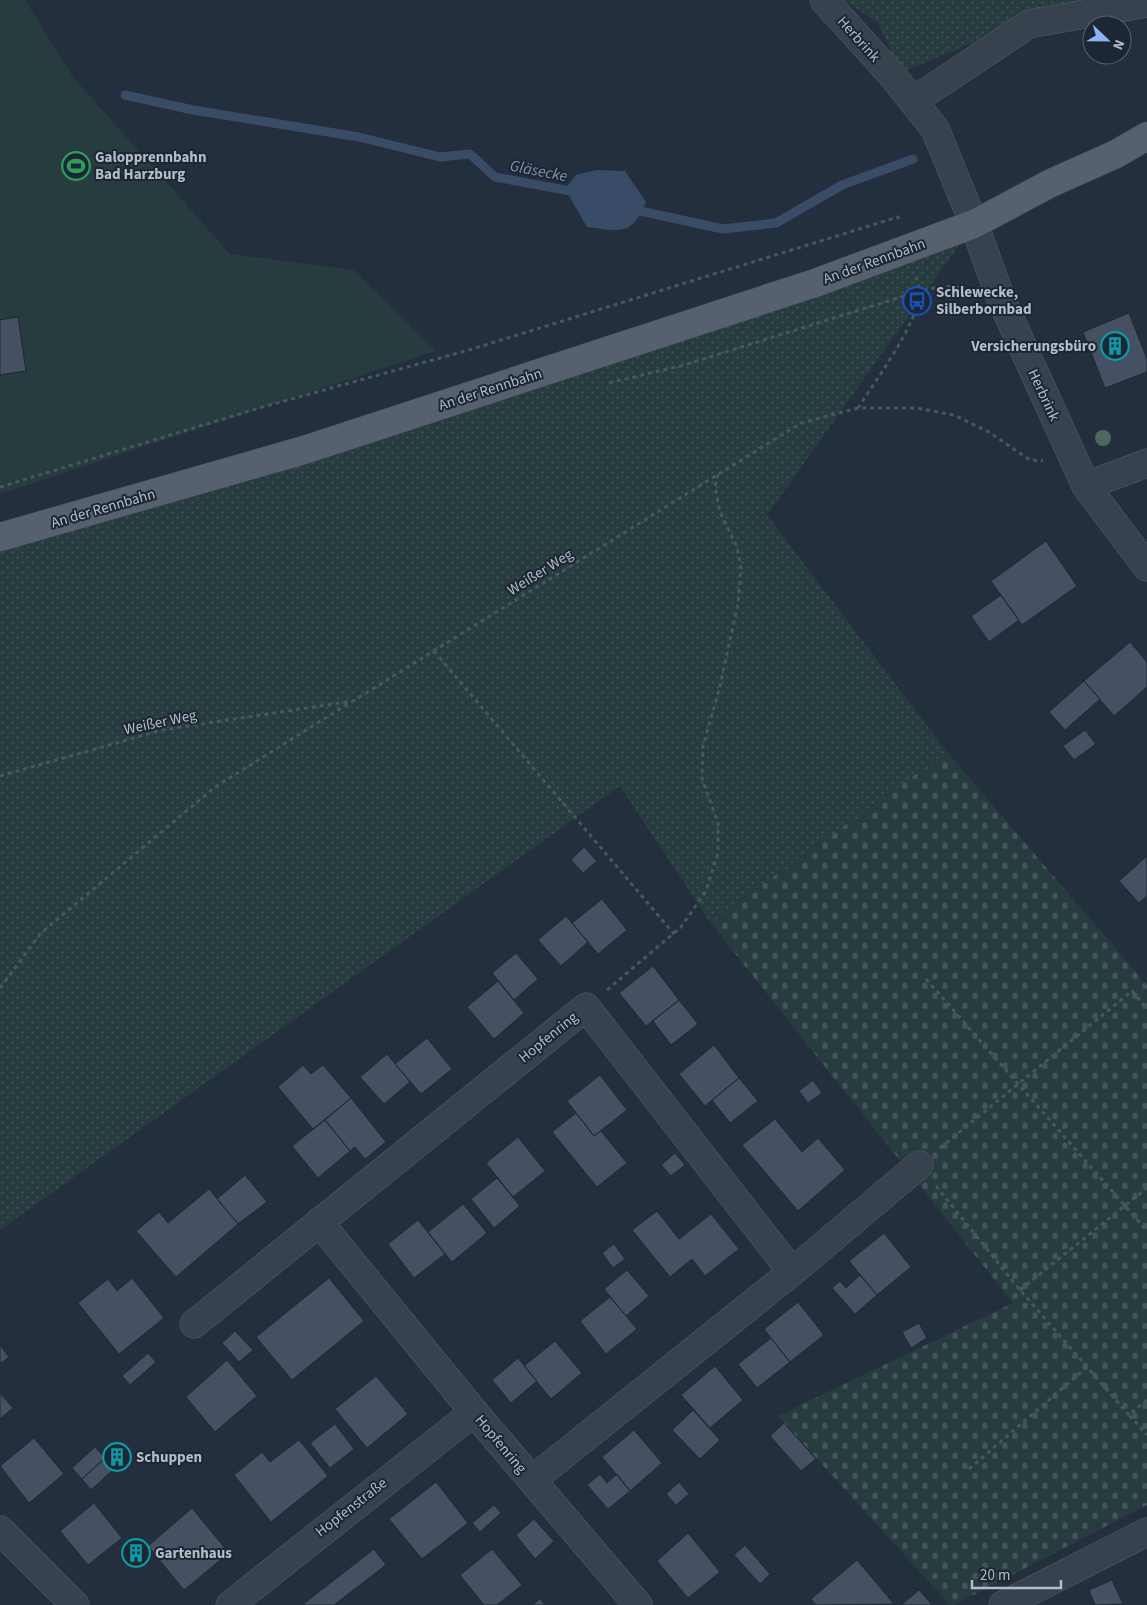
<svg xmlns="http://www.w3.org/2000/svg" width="1147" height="1605" font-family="'Source Sans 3',sans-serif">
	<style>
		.grass { fill: url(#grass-dots) }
		.cemetery { fill: url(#cemetery-stones) }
		.pitch { fill: #263c3f }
		.water { fill: #394c67 }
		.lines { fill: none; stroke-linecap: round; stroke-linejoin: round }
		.stream { stroke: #394c67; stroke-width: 9 }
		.building { fill: #455162; stroke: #1f2835 }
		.minor-casing { stroke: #565f6c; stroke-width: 29 }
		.major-casing { stroke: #414a57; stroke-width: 29 }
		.path { stroke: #44595c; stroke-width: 3; stroke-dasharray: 4 4; stroke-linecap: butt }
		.minor { stroke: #38414e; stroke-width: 28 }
		.major { stroke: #56606e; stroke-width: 28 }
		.tree { fill: #4b6a5d }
		.labels { text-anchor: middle; stroke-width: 4; stroke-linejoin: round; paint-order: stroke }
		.street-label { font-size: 15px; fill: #b4bcc9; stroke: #1d2633 }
		.poi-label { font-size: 15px; font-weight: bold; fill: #b4bcc9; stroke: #1d2633; text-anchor: start }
		.water-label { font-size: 16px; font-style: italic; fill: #7c92b1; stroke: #1d2633 }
	</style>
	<defs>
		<pattern id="grass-dots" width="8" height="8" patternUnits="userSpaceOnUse" patternTransform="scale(1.25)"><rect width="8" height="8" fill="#263c3f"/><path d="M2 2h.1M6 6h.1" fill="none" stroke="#435659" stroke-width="1.8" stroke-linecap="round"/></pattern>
		<pattern id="cemetery-stones" width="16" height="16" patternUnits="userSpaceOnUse" patternTransform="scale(1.25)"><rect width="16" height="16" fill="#263c3f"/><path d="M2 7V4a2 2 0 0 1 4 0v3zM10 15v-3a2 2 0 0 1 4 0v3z" fill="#435659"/></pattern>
	</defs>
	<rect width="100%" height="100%" fill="#242f3e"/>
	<path class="grass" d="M 844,0 L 1109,0 L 1033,17 L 901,73 L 878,23 Z
		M 974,224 L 767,515 L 947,752 L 710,922 L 620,786 L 0,1230 L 0,537 Z"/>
	<path class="cemetery" d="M 947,752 L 1147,985 L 1147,1505 L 954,1605 L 950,1605 L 778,1416 L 1013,1303 L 710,922 Z"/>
	<path class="pitch" d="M 0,0 L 25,0 L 73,77 L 230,254 L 354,270 L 436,351 L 0,494 Z"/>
	<path class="water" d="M 596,170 L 625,171 L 646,202 C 632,237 619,231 587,227 L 565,189 L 576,175 Z"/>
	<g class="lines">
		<path class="stream" d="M 125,95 L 193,110 L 359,137 L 440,157 L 470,154 L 495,177 L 576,192
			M 631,209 L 723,229 L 776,223 L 842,185 L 913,159"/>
	</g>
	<path class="building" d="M 1129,313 L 1147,359 L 1147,372 L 1105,388 L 1083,332 Z
		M 18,317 L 26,371 L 0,375 L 0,320 Z
		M 1046,541 L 1077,586 L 1022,625 L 991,581 Z
		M 1001,595 L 1019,620 L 989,642 L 971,616 Z
		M 1130,642 L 1147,662 L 1147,687 L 1114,716 L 1084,681 Z
		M 1084,681 L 1100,699 L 1065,730 L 1049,712 Z
		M 1085,730 L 1096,744 L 1074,760 L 1063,746 Z
		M 584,847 L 597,861 L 583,873 L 571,860 Z
		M 1147,856 L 1147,896 L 1139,903 L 1119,881 Z
		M 602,899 L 627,930 L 598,954 L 572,923 Z
		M 566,916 L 588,942 L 561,966 L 538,940 Z
		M 516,953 L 538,979 L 514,1000 L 492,973 Z
		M 653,966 L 679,1000 L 646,1026 L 619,993 Z
		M 498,981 L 524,1013 L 494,1039 L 467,1007 Z
		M 679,1000 L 698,1024 L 671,1045 L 653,1021 Z
		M 427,1038 L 452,1069 L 421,1094 L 395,1064 Z
		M 714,1045 L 739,1078 L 705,1106 L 679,1074 Z
		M 387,1054 L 410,1082 L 384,1104 L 360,1077 Z
		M 303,1065 L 311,1074 L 323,1065 L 351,1098 L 313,1129 L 278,1087 Z
		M 600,1075 L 627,1110 L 594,1136 L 567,1101 Z
		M 739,1078 L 758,1101 L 730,1123 L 712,1100 Z
		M 813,1080 L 822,1093 L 808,1103 L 799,1091 Z
		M 351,1098 L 386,1142 L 365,1159 L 355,1147 L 350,1151 L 325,1120 Z
		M 576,1113 L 594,1136 L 601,1131 L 627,1163 L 597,1187 L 552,1132 Z
		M 775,1119 L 802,1152 L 818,1138 L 845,1170 L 798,1211 L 742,1145 Z
		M 325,1120 L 350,1151 L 318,1178 L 292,1146 Z
		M 518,1137 L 545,1171 L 513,1197 L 486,1163 Z
		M 675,1153 L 685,1165 L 671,1176 L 661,1165 Z
		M 245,1175 L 267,1202 L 238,1224 L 217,1199 Z
		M 497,1178 L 520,1206 L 494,1228 L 471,1199 Z
		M 209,1189 L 238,1224 L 176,1277 L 136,1231 L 159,1212 L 168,1223 Z
		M 463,1204 L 487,1233 L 452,1262 L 428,1232 Z
		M 657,1211 L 679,1239 L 711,1214 L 739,1249 L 705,1276 L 692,1259 L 670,1277 L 632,1230 Z
		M 418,1220 L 445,1254 L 414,1278 L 388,1244 Z
		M 884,1233 L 911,1267 L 877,1295 L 849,1261 Z
		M 614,1244 L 625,1259 L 613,1268 L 602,1253 Z
		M 627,1270 L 649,1296 L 626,1316 L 604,1289 Z
		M 860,1275 L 877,1295 L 855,1314 L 832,1288 L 840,1281 L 846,1288 Z
		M 132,1278 L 164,1318 L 119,1354 L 78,1303 L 108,1279 L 117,1291 Z
		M 329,1278 L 364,1321 L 292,1380 L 256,1337 Z
		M 610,1297 L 637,1329 L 606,1354 L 580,1321 Z
		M 798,1302 L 824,1335 L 790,1362 L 764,1329 Z
		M 919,1323 L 927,1338 L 911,1348 L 902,1332 Z
		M 235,1331 L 253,1350 L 239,1362 L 222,1343 Z
		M 771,1338 L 790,1362 L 757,1388 L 738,1364 Z
		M 555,1341 L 582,1373 L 551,1399 L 524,1366 Z
		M 0,1345 L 9,1357 L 0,1364 Z
		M 148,1353 L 156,1362 L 130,1385 L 122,1376 Z
		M 518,1358 L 537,1381 L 511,1403 L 492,1380 Z
		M 227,1360 L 257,1396 L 215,1432 L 186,1397 Z
		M 715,1366 L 743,1400 L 710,1428 L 681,1395 Z
		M 376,1376 L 408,1414 L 367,1448 L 335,1409 Z
		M 0,1393 L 13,1408 L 0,1419 Z
		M 693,1410 L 720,1440 L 700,1459 L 672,1430 Z
		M 784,1423 L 816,1459 L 801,1471 L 770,1436 Z
		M 335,1424 L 354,1449 L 330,1468 L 310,1443 Z
		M 634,1430 L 662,1463 L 630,1491 L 602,1457 Z
		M 34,1438 L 64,1474 L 29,1503 L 0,1466 Z
		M 299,1440 L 328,1476 L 271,1522 L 234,1475 L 262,1452 L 270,1462 Z
		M 95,1447 L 105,1458 L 82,1479 L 72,1468 Z
		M 118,1447 L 127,1456 L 116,1467 L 107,1458 Z
		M 105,1458 L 114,1469 L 91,1490 L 82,1479 Z
		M 600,1474 L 607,1483 L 617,1474 L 630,1491 L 608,1509 L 587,1485 Z
		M 436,1482 L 468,1523 L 422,1559 L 389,1519 Z
		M 679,1482 L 689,1494 L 676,1505 L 666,1494 Z
		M 94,1503 L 122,1538 L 88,1565 L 60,1531 Z
		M 494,1505 L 501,1513 L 480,1532 L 472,1523 Z
		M 192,1508 L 229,1553 L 184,1590 L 148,1546 Z
		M 534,1519 L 554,1541 L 535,1559 L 516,1535 Z
		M 688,1533 L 720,1572 L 688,1598 L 657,1561 Z
		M 134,1543 L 142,1544 L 144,1550 L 144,1555 L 137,1561 L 129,1556 L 129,1548 Z
		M 745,1545 L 770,1574 L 760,1584 L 734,1555 Z
		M 374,1549 L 386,1565 L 334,1605 L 302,1605 Z
		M 492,1549 L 522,1585 L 497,1605 L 484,1605 L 460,1575 Z
		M 857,1560 L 894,1604 L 816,1605 L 811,1599 Z
		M 1112,1580 L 1123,1604 L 1095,1605 L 1089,1590 Z
		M 919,1590 L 932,1605 L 901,1605 Z
		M 540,1599 L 545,1605 L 532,1605 Z"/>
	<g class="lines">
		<defs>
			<path id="minor" d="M 824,0 L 892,75 L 935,129 L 974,224 L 1001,299 L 1086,486 L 1147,567
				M 913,101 L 1029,24 L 1147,3
				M 1086,486 L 1147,463
				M 319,1222 L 474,1412 L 638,1605
				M 792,1272 L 919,1165
				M 194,1324 L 586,1007 L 792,1272 L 532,1480
				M 0,1530 L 75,1605
				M 230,1605 L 474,1412
				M 1003,1605 L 1147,1532"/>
			<path id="major" d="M 0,537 L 304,450 L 815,283 L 974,224 L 1051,183 L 1116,154 L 1147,136"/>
		</defs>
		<use href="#minor" class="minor-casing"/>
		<use href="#major" class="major-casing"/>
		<path class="path" d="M 609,383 L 684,365 L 920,291 L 944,286 L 965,288
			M 858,408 C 876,380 917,325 920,292 C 920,288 917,281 916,277
			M 0,487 L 259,408 L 469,350 L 898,217 L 899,221
			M 434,651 L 674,934
			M 0,776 L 162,730 L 353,701 L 801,423 L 858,408 L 917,408 L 954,415 L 989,432 L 1030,460 L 1043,461
			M 926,979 L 1147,1231
			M 0,988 L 41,933 L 215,787 L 351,702
			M 607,990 L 681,927 L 706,891 L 718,853 L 718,823 L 702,779 L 703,746 L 719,690 L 738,604 L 741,568 L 737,547 L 720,512 L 715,487 L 718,474
			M 940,1148 L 1132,991 L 1147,1009
			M 936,1186 L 1020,1290 L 1129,1415
			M 1020,1290 L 1147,1188
			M 1147,1400 L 1129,1415 L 1147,1435
			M 969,1469 L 1087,1367"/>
		<use href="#minor" class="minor"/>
		<use href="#major" class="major"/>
	</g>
	<circle class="tree" cx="1103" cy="438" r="8"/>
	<defs>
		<symbol id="stadium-ring" viewBox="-11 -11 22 22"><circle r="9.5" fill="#1d2633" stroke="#2e9e5b" stroke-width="1.5"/><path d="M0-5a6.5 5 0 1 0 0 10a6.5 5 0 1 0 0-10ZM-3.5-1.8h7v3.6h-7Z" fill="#2e9e5b"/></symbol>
		<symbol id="bus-ring" viewBox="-11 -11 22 22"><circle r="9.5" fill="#1d2633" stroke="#1a4fb4" stroke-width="1.5"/><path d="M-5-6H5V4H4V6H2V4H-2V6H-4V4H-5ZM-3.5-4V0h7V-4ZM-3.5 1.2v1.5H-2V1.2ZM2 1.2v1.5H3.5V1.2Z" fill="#1a4fb4"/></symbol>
		<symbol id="building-ring" viewBox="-11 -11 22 22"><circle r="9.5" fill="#1d2633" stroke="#0f9aa8" stroke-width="1.5"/><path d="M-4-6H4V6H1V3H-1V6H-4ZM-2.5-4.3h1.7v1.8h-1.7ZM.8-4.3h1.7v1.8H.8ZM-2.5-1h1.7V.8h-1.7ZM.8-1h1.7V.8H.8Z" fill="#0f9aa8"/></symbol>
	</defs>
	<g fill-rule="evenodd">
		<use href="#stadium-ring" x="60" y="150" width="32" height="32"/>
		<use href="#bus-ring" x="901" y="285" width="32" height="32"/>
		<use href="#building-ring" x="1099" y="330" width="32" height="32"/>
		<use href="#building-ring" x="101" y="1441" width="32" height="32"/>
		<use href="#building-ring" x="120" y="1537" width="32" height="32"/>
	</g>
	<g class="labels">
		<g class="street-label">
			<text transform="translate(859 39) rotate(48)" y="5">Herbrink</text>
			<text transform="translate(874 261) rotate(-20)" y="5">An der Rennbahn</text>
			<text transform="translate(490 389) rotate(-18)" y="5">An der Rennbahn</text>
			<text transform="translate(1044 395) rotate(65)" y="5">Herbrink</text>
			<text transform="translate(103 508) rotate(-16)" y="5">An der Rennbahn</text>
			<text transform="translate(540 572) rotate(-32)" y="5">Weißer Weg</text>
			<text transform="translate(160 722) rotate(-12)" y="5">Weißer Weg</text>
			<text transform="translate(548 1037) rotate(-39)" y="5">Hopfenring</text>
			<text transform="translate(501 1444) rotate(50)" y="5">Hopfenring</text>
			<text transform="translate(351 1507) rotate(-38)" y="5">Hopfenstraße</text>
		</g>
		<g class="poi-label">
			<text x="95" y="162">Galopprennbahn<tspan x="95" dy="17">Bad Harzburg</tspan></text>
			<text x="936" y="297">Schlewecke,<tspan x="936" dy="17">Silberbornbad</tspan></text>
			<text x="1096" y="351" text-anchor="end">Versicherungsbüro</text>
			<text x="136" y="1462">Schuppen</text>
			<text x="155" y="1558">Gartenhaus</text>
		</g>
		<g class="water-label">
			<text transform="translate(539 170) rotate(11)" y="6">Gläsecke</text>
		</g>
	</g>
	<g transform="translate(1107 40) rotate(112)"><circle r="24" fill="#1d2633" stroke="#59626f"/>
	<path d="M0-4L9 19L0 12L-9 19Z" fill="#8ab4f8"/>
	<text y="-8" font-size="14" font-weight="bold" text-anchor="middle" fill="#b4bcc9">N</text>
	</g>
	<path d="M972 1580v8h89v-8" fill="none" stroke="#b4bcc9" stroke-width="2.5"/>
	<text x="980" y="1580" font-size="15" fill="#b4bcc9" stroke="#1d2633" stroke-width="4" paint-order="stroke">20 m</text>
</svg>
